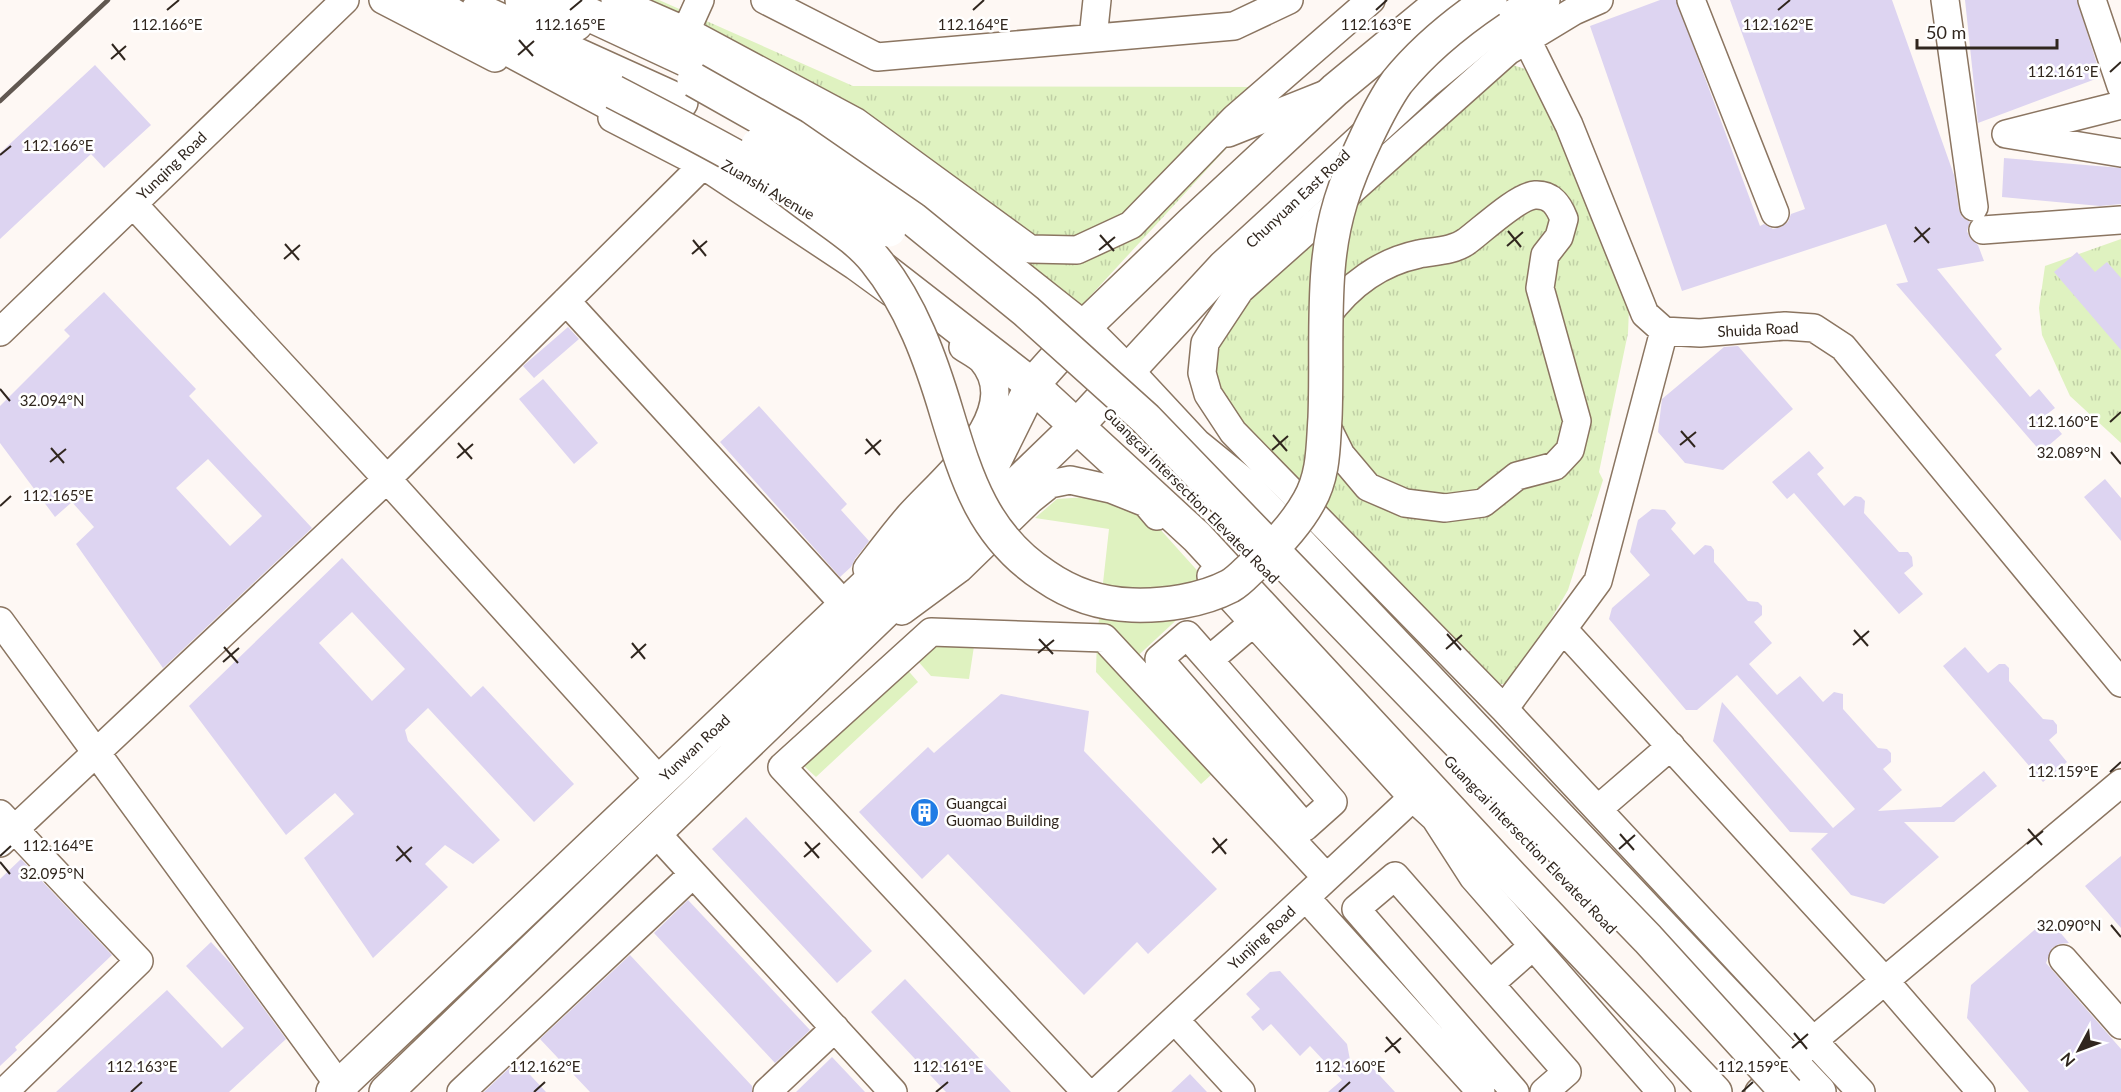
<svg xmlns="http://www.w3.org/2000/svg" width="2121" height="1092" font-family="Lato,sans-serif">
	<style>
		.grass { fill: #dff2c0 }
		.park { fill: url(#park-tufts) }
		.building { fill: #ddd4f1; fill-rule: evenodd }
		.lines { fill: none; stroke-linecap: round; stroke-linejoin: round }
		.minor-casing { stroke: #8b7561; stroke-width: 30 }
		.major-casing { stroke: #8b7561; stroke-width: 36 }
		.highway-casing { stroke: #8b7561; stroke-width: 36 }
		.minor { stroke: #fff; stroke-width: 27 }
		.major { stroke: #fff; stroke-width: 33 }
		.highway { stroke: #fff; stroke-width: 33 }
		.rail { stroke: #615851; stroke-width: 4.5 }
		.highway-bridge-casing { stroke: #8b7561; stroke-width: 36; stroke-linecap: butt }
		.highway-bridge { stroke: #fff; stroke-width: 33 }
		.ticks { fill: none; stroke: #30261e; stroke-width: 2 }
		.labels { text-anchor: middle; stroke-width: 5; stroke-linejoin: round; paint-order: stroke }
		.street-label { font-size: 15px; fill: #30261e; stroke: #fff }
		.poi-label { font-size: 15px; fill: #30261e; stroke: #fff; text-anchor: start }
		.ticks-label { font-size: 15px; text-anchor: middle; fill: #30261e; stroke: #fff; stroke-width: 5; stroke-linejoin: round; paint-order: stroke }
	</style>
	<defs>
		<pattern id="park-tufts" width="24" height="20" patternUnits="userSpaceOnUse" patternTransform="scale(1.5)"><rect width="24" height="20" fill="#dff2c0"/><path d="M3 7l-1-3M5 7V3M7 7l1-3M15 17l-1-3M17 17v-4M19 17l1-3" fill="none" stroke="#c0cfa5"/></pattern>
	</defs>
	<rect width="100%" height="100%" fill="#fef8f4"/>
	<path class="grass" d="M 1102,496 L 1141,508 L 1212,587 L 1129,664 L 1222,765 L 1201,784 L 1096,672 L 1097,637 L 1109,529 L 1035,518 L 1057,499 Z
		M 976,633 L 969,679 L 931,676 L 909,651 Z
		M 899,660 L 918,682 L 816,777 L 793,756 Z"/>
	<path class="park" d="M 579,0 L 659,0 L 853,86 L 1283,87 L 1082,305 L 886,152 Z
		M 1510,64 L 1525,69 L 1544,94 L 1629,309 L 1628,333 L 1599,472 L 1603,480 L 1568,590 L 1522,669 L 1508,684 L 1494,684 L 1212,392 L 1210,347 L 1223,324 L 1501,66 Z
		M 2121,239 L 2121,443 L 2070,396 L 2042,335 L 2039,308 L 2045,266 Z"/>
	<path class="building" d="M 1660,0 L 1676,0 L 1760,226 L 1764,224 L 1773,229 L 1781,227 L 1788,222 L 1791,214 L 1805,209 L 1730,0 L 1892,0 L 1954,175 L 1959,210 L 1962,217 L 1970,222 L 1967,231 L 1970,238 L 1978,245 L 1984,261 L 1937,269 L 2002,349 L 1995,355 L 2030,397 L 2039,389 L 2055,408 L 2046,415 L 2062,434 L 2041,452 L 1896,284 L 1908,282 L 1886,224 L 1682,291 L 1590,26 Z
		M 1965,0 L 2077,0 L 2101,77 L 1978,123 Z
		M 95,65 L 151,125 L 104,168 L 91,154 L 0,239 L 0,153 Z
		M 2004,158 L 2121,168 L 2121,204 L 2100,206 L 2002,197 Z
		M 2077,252 L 2095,272 L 2107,262 L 2121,278 L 2121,350 L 2054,272 Z
		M 104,292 L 196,389 L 189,396 L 312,528 L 163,668 L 76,544 L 94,527 L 72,502 L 55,517 L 0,443 L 0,406 L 70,336 L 64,330 ZM 208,459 L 262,516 L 230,546 L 176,488 Z
		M 568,327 L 579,339 L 534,378 L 523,366 Z
		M 1738,346 L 1793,409 L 1723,470 L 1685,463 L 1658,432 L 1662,399 L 1724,347 Z
		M 543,379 L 598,443 L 574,464 L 519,399 Z
		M 759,406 L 847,504 L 841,510 L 869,541 L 855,559 L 851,567 L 840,577 L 720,442 Z
		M 1809,451 L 1824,468 L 1817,474 L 1844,506 L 1855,496 L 1861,497 L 1865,501 L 1864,513 L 1899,552 L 1908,552 L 1912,557 L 1913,566 L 1904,573 L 1923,594 L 1899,614 L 1794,493 L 1787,499 L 1772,482 Z
		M 2105,479 L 2121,498 L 2121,541 L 2084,497 Z
		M 1652,509 L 1665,510 L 1676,523 L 1671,529 L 1694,555 L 1705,545 L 1711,546 L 1714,550 L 1714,562 L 1748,601 L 1758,602 L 1762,606 L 1762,615 L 1754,622 L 1772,643 L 1749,664 L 1777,695 L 1800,676 L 1823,702 L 1834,692 L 1843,694 L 1843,709 L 1878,748 L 1887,749 L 1891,753 L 1891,762 L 1883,769 L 1902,790 L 1878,811 L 1941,807 L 1984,771 L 1997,786 L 1954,822 L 1904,822 L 1939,857 L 1884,904 L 1851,895 L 1811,849 L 1828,833 L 1790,832 L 1713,741 L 1722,702 L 1833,828 L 1855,809 L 1737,675 L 1697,710 L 1686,710 L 1609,619 L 1612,608 L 1650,575 L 1630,552 L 1638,520 Z
		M 342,558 L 471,697 L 483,686 L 574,784 L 534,822 L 428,708 L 405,730 L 408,741 L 500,840 L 473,864 L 445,845 L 425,864 L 448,887 L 373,958 L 304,858 L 354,814 L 335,793 L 286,835 L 189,706 ZM 352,612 L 405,669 L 372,701 L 319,643 Z
		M 1965,647 L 1988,673 L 1999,664 L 2005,664 L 2009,668 L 2009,681 L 2043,719 L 2053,720 L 2057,725 L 2057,733 L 2049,740 L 2067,762 L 2043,782 L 1943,666 Z
		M 1001,694 L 1089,711 L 1084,751 L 1217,889 L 1148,954 L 1137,942 L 1084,995 L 948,854 L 922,879 L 859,812 L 928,747 L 934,753 Z
		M 746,817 L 872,951 L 837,983 L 712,849 Z
		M 2121,856 L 2121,928 L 2085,886 Z
		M 21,859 L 112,955 L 15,1047 L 17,1050 L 0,1066 L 0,879 Z
		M 688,900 L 810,1030 L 775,1063 L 654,933 Z
		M 2048,918 L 2069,943 L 2059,944 L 2052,948 L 2046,963 L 2121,1049 L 2121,1092 L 2029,1092 L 1967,1018 L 1971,985 Z
		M 211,942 L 231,964 L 286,1039 L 229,1092 L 56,1092 L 167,990 L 222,1048 L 244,1028 L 186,966 Z
		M 630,955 L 752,1086 L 752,1092 L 590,1092 L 540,1039 Z
		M 1280,971 L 1347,1044 L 1350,1060 L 1369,1064 L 1395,1092 L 1328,1092 L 1342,1080 L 1310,1046 L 1300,1056 L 1271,1024 L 1263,1031 L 1251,1017 L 1260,1009 L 1246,994 L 1270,972 Z
		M 905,979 L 1011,1092 L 946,1092 L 871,1012 Z
		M 832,1057 L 865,1092 L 796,1092 Z
		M 517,1061 L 546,1092 L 484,1092 Z
		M 1190,1074 L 1207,1092 L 1171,1092 Z"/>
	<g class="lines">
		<defs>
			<path id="minor" d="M 383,0 L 495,58
				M 615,0 L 686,31 L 856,122 L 1030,249 L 1077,250 L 1131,225 L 1235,118 L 1371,0
				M 765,0 L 877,57 L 1234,26 L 1289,0
				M 1599,0 L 1574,11 L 1508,51 L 1240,290 L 1205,343 L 1202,373 L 1208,394 L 1233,432 L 1504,709 L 1861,1092
				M 1691,0 L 1775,213
				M 1945,0 L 1974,207
				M 2092,0 L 2121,86
				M 686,31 L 700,0
				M 1093,38 L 1097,0
				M 1527,40 L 1569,125 L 1645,314 L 1664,331 L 1700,333 L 1785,326 L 1814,328 L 1843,347 L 2121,683
				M 2121,105 L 2006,134 L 2121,153
				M 612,118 L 703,165 L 855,266 L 892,293
				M 1228,133 L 1326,94
				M 133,204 L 387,479 L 660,781
				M 1983,230 L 2121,220
				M 566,301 L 842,602
				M 0,332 L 345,0
				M 1324,421 L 1341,455 L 1368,487 L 1405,503 L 1445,508 L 1483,503 L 1517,476 L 1555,466 L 1570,450 L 1577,421 L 1540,288 L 1545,255 L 1559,237 L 1564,219 C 1559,206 1552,194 1535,195 C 1518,196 1482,230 1467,241 C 1454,251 1435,251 1419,254 C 1381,262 1349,285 1326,317
				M 867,569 C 881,551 895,532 910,515 C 941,480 1027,412 982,360 C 977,355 969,351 963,347
				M 1211,576 L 1412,797 L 1435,818 L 1473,877 L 1661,1092
				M 902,611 L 959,569 L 1030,500 L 1050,484 L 1070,480 L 1111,489 L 1146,503 L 1157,516
				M 0,621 L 344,1092
				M 1563,629 L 1885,981 L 1981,1092
				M 1209,660 L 1187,635 L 1159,659 L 1305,827 L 1333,802 L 1209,660 L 1253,623
				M 1504,709 L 1598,581 L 1664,331
				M 1598,809 L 1671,746
				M 0,814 L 139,961 L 4,1092
				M 656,833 L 893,1092
				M 0,843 L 387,479 L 703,165
				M 1316,909 L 1481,1092
				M 2063,959 L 2121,1025
				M 1490,984 L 1533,946
				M 1185,1031 L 1241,1092
				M 461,1092 L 692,875
				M 767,1092 L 835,1028
				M 1086,1092 L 782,767 L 931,632 L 1104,638 L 1326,877
				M 1097,1092 L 1426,785
				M 1515,1092 L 1356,909 L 1395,876 L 1567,1072 L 1544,1092
				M 1759,1092 L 1814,1040 L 2121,783"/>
			<path id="major" d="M 333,1092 L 992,466 L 1032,385 L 1083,328 L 1191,224 L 1335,90 L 1444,0
				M 386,1092 L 1077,426 L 1224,267 L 1424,83 L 1487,31 L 1543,0"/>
			<path id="highway" d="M 428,0 L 499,44 L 639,119
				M 522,0 L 576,24
				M 558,0 L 760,94 L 853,146 L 1083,328 L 1128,373 L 1195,445 L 1243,484 L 1819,1092
				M 478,10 L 681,102
				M 884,270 L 1032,385 L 1197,537 L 1512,877 L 1715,1092"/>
		</defs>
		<use href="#minor" class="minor-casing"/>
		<use href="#major" class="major-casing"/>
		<use href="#highway" class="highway-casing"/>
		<use href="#minor" class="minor"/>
		<use href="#major" class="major"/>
		<use href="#highway" class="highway"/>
		<path class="rail" d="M 0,101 L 108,0"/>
		<defs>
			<path id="highway-bridge" d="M 694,80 L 793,136 L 913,219 L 1026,311 L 1146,419 L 1648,939 L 1787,1092
				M 614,92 C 662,117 711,142 758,169 C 778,181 796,197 815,210 C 835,225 859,240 875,260 C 911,304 931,360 947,414 C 967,480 984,536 1045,576 C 1071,594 1100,604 1132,605 C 1164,606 1201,601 1230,586 C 1237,582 1243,576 1248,571 C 1271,551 1294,528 1309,501 C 1324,475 1323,446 1325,418 C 1327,368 1324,319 1328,270 C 1332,219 1345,182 1367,136 C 1376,117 1385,99 1397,82 C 1423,50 1456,23 1490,0
				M 758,145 L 781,157 L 889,230"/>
		</defs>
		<use href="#highway-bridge" class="highway-bridge-casing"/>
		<use href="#highway-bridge" class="highway-bridge"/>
	</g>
	<path class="ticks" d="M 167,10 L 179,0M 570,10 L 582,0M 973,10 L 984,0M 1376,10 L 1387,0M 1778,10 L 1790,0M 519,40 L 533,56M 112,44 L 125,60M 518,55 L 534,41M 111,59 L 126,46M 2110,72 L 2121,62M 0,155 L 11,146M 1915,227 L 1929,243M 1508,231 L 1521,247M 1100,235 L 1114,251M 693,240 L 706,256M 1914,242 L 1930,228M 285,244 L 299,260M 1507,246 L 1523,232M 1099,250 L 1115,237M 692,254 L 707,241M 284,259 L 300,245M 0,389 L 10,401M 2110,422 L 2121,412M 1681,431 L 1695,447M 1273,435 L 1287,451M 866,439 L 880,455M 458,443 L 472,459M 1680,445 L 1696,432M 51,448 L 64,463M 1272,450 L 1288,436M 2111,452 L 2121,464M 865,454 L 881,440M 457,458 L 473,444M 50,462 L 66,449M 0,506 L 11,496M 1854,630 L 1868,646M 1447,634 L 1461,650M 1039,639 L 1053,654M 632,643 L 645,659M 1853,645 L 1869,631M 224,647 L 238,663M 1446,649 L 1462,635M 1038,653 L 1054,640M 631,658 L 646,644M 223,662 L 239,648M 2110,772 L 2121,762M 2028,829 L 2042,845M 1620,834 L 1634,850M 1213,838 L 1226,854M 805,842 L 819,858M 2027,844 L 2043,831M 397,846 L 411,862M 1619,849 L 1635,835M 1212,853 L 1227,839M 0,856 L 11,846M 804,857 L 820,843M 396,861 L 412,847M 0,862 L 10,874M 2111,925 L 2121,937M 1794,1033 L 1807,1049M 1386,1037 L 1400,1053M 1792,1048 L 1808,1034M 1385,1052 L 1401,1038M 131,1092 L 142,1082M 534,1092 L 545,1082M 936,1092 L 948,1082M 1339,1092 L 1350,1082M 1742,1092 L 1753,1082"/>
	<defs>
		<symbol id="building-disc" viewBox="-11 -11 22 22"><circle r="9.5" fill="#207ce5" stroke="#fff"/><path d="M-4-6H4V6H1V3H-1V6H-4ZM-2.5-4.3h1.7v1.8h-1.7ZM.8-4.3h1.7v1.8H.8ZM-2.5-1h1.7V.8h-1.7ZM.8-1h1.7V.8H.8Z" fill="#fff"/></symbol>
	</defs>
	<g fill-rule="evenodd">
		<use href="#building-disc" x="908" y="796" width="33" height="33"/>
	</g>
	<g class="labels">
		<g class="street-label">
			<text transform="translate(172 166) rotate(-44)" y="5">Yunqing Road</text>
			<text transform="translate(768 190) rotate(30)" y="5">Zuanshi Avenue</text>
			<text transform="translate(1298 199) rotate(-43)" y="5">Chunyuan East Road</text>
			<text transform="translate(1758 330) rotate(-3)" y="5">Shuida Road</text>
			<text transform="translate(1191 496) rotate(45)" y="5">Guangcai Intersection Elevated Road</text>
			<text transform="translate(695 748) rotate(-43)" y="5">Yunwan Road</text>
			<text transform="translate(1530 845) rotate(46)" y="5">Guangcai Intersection Elevated Road</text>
			<text transform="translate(1262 938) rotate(-43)" y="5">Yunjing Road</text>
		</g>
		<g class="poi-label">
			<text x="946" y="809">Guangcai<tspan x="946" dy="17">Guomao Building</tspan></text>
		</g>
	</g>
	<g class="ticks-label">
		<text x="167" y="30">112.166°E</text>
		<text x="570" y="30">112.165°E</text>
		<text x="973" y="30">112.164°E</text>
		<text x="1376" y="30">112.163°E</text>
		<text x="1778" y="30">112.162°E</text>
		<text x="2063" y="77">112.161°E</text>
		<text x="58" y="151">112.166°E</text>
		<text x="52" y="406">32.094°N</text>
		<text x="2063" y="427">112.160°E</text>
		<text x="2069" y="458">32.089°N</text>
		<text x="58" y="501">112.165°E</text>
		<text x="2063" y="777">112.159°E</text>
		<text x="58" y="851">112.164°E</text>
		<text x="52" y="879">32.095°N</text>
		<text x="2069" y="931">32.090°N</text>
		<text x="142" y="1072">112.163°E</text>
		<text x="545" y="1072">112.162°E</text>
		<text x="948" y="1072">112.161°E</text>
		<text x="1350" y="1072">112.160°E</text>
		<text x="1753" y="1072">112.159°E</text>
	</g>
	<g transform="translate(2079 1050) rotate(229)" stroke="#ffffff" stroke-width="4.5" paint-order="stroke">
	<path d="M0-4.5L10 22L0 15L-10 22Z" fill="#30261e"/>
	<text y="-9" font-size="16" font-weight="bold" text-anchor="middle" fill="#30261e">N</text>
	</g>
	<path d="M1917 39v9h140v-9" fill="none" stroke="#30261e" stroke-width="3"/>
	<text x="1926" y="39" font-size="18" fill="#30261e" stroke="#ffffff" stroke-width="4.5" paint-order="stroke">50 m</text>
</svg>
